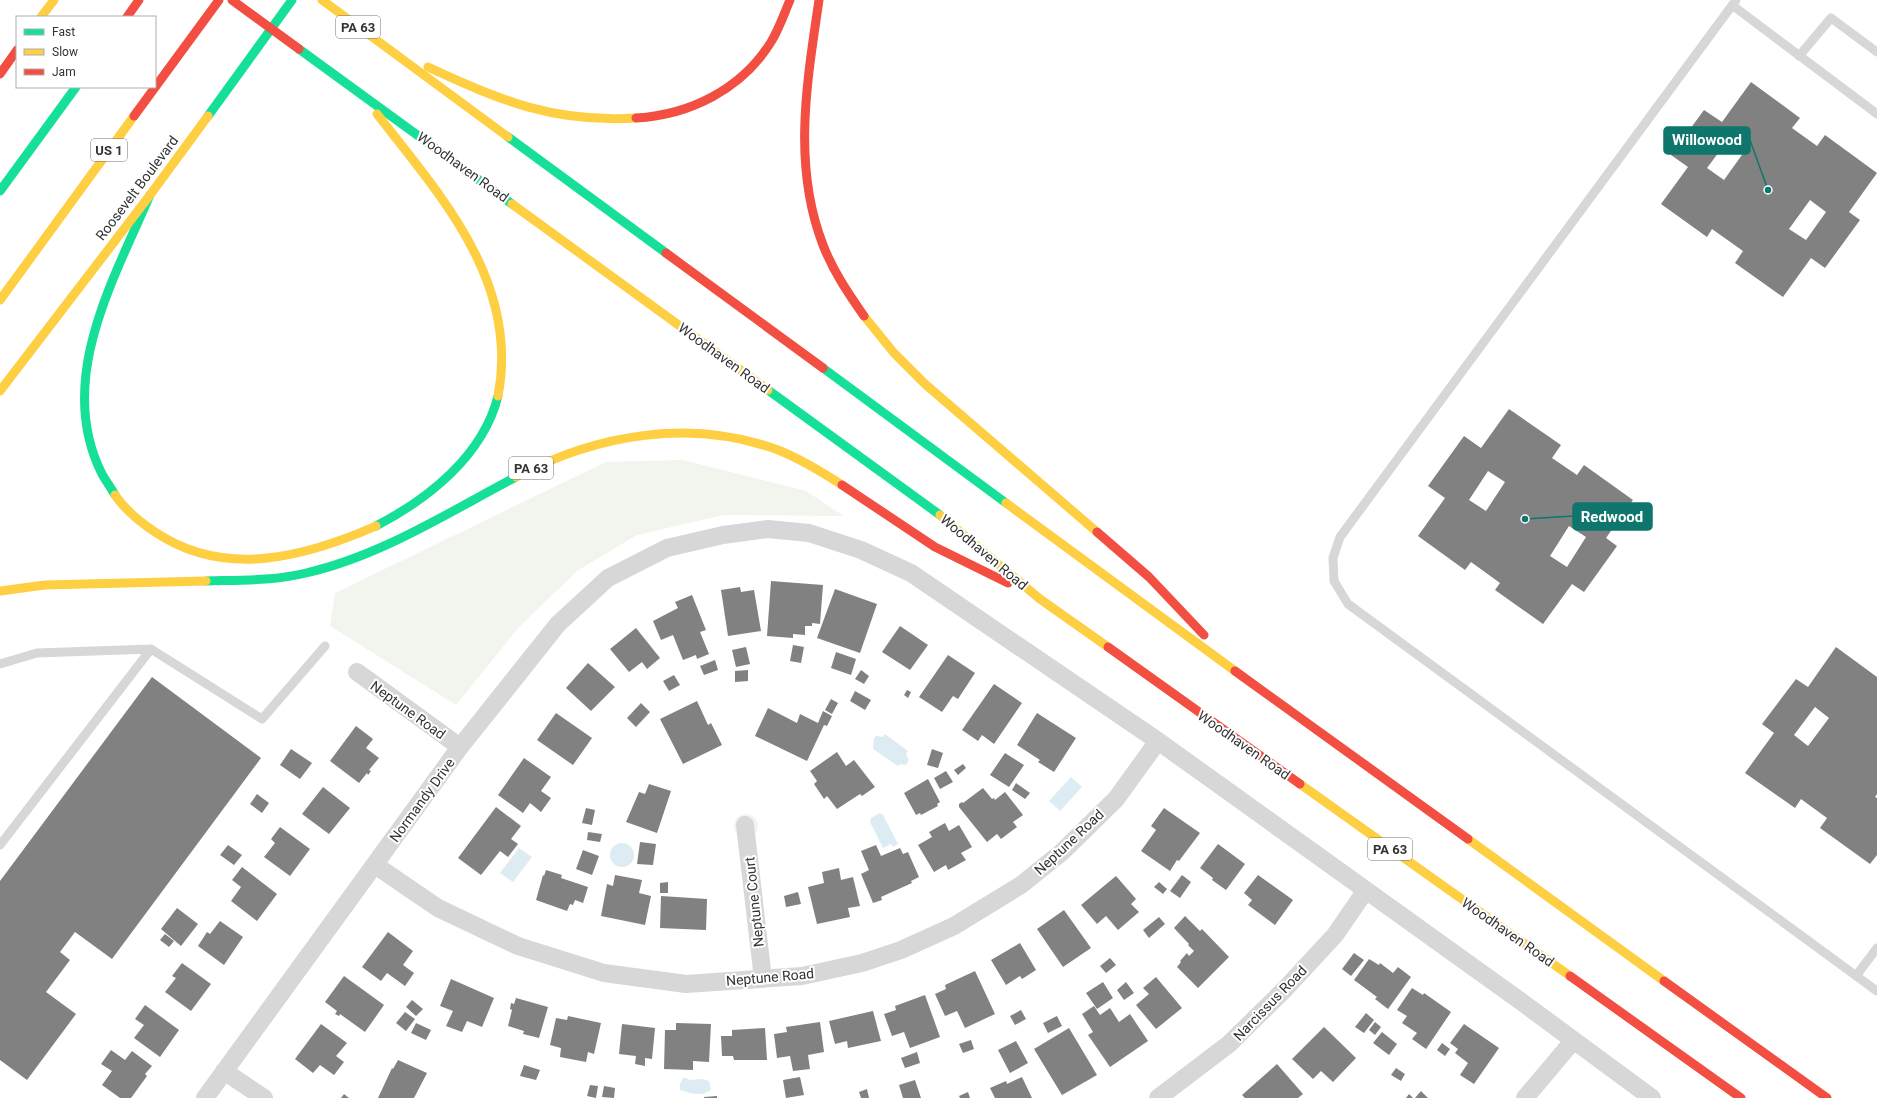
<svg xmlns="http://www.w3.org/2000/svg" width="1877" height="1098" font-family="Roboto,sans-serif">
	<style>
		.green { fill: #f1f5ed }
		.water { fill: #ddebf3 }
		.building { fill: #818181; fill-rule: evenodd }
		.lines { fill: none; stroke-linecap: round; stroke-linejoin: round }
		.lane { stroke: #d7d7d7; stroke-width: 9 }
		.street { stroke: #d7d7d7; stroke-width: 18 }
		.fast { stroke: #16e098; stroke-width: 9 }
		.slow { stroke: #ffcf43; stroke-width: 9 }
		.jam { stroke: #f24e42; stroke-width: 9 }
		.jam-bridge { stroke: #f24e42; stroke-width: 9 }
		.labels { text-anchor: middle; stroke-width: 4; stroke-linejoin: round; paint-order: stroke }
		.shield { fill: #fff; stroke: #707070; stroke-width: 1 }
		.shield-label { font-size: 13px; font-weight: bold; fill: #333 }
		.street-label { font-size: 14px; fill: #333; stroke: #fff }
		.leader { fill: none; stroke: #0f766e; stroke-width: 1.5 }
		.callout-dot { fill: #0f766e; stroke: #fff; stroke-width: 1.5 }
		.callout { fill: #0f766e; stroke: #0f766e; stroke-width: 1.5 }
		.callout-label { font-size: 15px; text-anchor: middle; font-weight: bold; fill: #fff }
	</style>
	<rect width="100%" height="100%" fill="#fff"/>
	<path class="green" d="M 683,460 L 806,491 L 844,516 L 724,515 L 637,535 L 577,571 L 519,627 L 456,705 L 330,626 L 335,593 L 606,462 Z
		M734 826a12 12 0 1 1 24 0a12 12 0 1 1-24 0Z"/>
	<path class="water" d="M 885,734 L 908,751 L 906,755 L 909,760 L 906,765 L 900,764 L 898,766 L 873,749 L 874,739 L 876,736 L 883,737 Z
		M 1071,777 L 1082,787 L 1060,811 L 1049,801 Z
		M 880,813 L 883,815 L 898,844 L 893,847 L 891,844 L 883,848 L 870,822 L 871,818 Z
		M610 855a12 12 0 1 1 24 0a12 12 0 1 1-24 0Z
		M 519,848 L 532,857 L 513,882 L 500,873 Z
		M 683,1078 L 687,1078 L 689,1080 L 702,1079 L 709,1081 L 711,1089 C 703,1098 690,1093 680,1090 L 680,1084 Z"/>
	<path class="building" d="M 1751,82 L 1800,118 L 1792,128 L 1817,146 L 1825,135 L 1877,173 L 1849,212 L 1860,220 L 1825,268 L 1811,258 L 1783,297 L 1735,263 L 1743,251 L 1712,229 L 1707,237 L 1661,204 L 1688,167 L 1671,155 L 1704,110 L 1722,122 ZM 1728,140 L 1744,152 L 1724,180 L 1707,168 ZM 1810,200 L 1826,212 L 1806,240 L 1789,229 Z
		M 1509,409 L 1561,445 L 1552,458 L 1577,475 L 1584,465 L 1633,500 L 1606,538 L 1617,546 L 1584,592 L 1572,584 L 1543,624 L 1495,590 L 1500,583 L 1471,562 L 1465,570 L 1418,536 L 1445,498 L 1428,486 L 1464,436 L 1481,448 ZM 1488,471 L 1505,482 L 1486,511 L 1469,500 ZM 1569,526 L 1586,537 L 1567,567 L 1550,556 Z
		M 771,581 L 823,585 L 820,624 L 812,623 L 812,626 L 805,626 L 805,635 L 793,634 L 793,638 L 767,636 Z
		M 740,587 L 741,592 L 754,590 L 761,631 L 728,636 L 721,590 Z
		M 835,589 L 877,604 L 860,653 L 817,638 Z
		M 692,595 L 706,630 L 700,632 L 709,654 L 697,659 L 696,655 L 683,660 L 673,635 L 661,640 L 653,621 L 678,608 L 675,602 Z
		M 900,626 L 928,645 L 910,670 L 882,652 Z
		M 636,628 L 660,658 L 647,669 L 642,662 L 629,672 L 610,649 Z
		M 793,645 L 804,647 L 801,663 L 790,661 Z
		M 746,647 L 750,664 L 736,667 L 732,650 Z
		M 1836,647 L 1877,677 L 1877,794 L 1875,797 L 1877,798 L 1877,855 L 1870,864 L 1820,828 L 1827,818 L 1801,799 L 1795,808 L 1745,773 L 1774,733 L 1762,724 L 1796,679 L 1808,687 ZM 1815,707 L 1829,718 L 1808,746 L 1794,735 Z
		M 836,652 L 856,659 L 851,675 L 831,668 Z
		M 948,655 L 975,673 L 958,699 L 953,696 L 942,712 L 919,697 Z
		M 715,660 L 718,670 L 704,675 L 700,666 Z
		M 588,663 L 615,687 L 591,711 L 566,688 Z
		M 748,670 L 748,681 L 735,682 L 735,671 Z
		M 861,670 L 869,676 L 864,684 L 855,679 Z
		M 674,675 L 680,685 L 669,691 L 663,681 Z
		M 152,677 L 261,758 L 112,959 L 75,932 L 60,952 L 70,960 L 46,992 L 76,1014 L 27,1080 L 0,1060 L 0,881 Z
		M 994,684 L 1022,703 L 994,744 L 982,735 L 978,741 L 962,730 Z
		M 907,690 L 911,692 L 908,698 L 904,695 Z
		M 855,691 L 871,700 L 865,710 L 850,701 Z
		M 831,699 L 838,703 L 832,714 L 825,710 Z
		M 697,701 L 708,725 L 711,723 L 722,745 L 683,764 L 660,719 Z
		M 641,703 L 650,712 L 636,727 L 627,718 Z
		M 768,708 L 797,723 L 800,714 L 818,723 L 823,711 L 832,716 L 827,726 L 824,725 L 807,761 L 755,736 Z
		M 556,713 L 592,738 L 573,765 L 537,740 Z
		M 1037,713 L 1076,738 L 1054,772 L 1038,762 L 1040,760 L 1017,745 Z
		M 356,726 L 373,739 L 366,748 L 379,758 L 369,770 L 371,771 L 368,775 L 367,773 L 359,783 L 330,761 Z
		M 291,749 L 312,763 L 300,779 L 280,765 Z
		M 932,749 L 943,753 L 938,768 L 927,765 Z
		M 837,752 L 846,766 L 854,760 L 875,787 L 862,796 L 860,794 L 837,809 L 827,796 L 824,799 L 814,784 L 817,781 L 810,771 Z
		M 1005,753 L 1024,765 L 1009,787 L 990,775 Z
		M 524,758 L 551,777 L 541,791 L 551,798 L 541,812 L 530,803 L 523,813 L 498,795 Z
		M 963,764 L 966,768 L 958,775 L 954,770 Z
		M 946,771 L 953,782 L 940,789 L 934,778 Z
		M 928,779 L 940,802 L 937,804 L 938,806 L 921,815 L 920,813 L 916,815 L 904,793 Z
		M 1016,783 L 1030,793 L 1025,799 L 1012,790 Z
		M 649,784 L 671,791 L 657,833 L 626,822 L 639,792 L 645,794 Z
		M 323,787 L 350,808 L 329,834 L 302,814 Z
		M 983,788 L 992,799 L 994,798 L 995,800 L 1005,792 L 1023,815 L 1013,822 L 1017,827 L 1001,839 L 997,834 L 987,842 L 959,807 L 959,804 L 962,802 L 963,803 Z
		M 257,794 L 269,803 L 262,813 L 250,804 Z
		M 496,807 L 521,826 L 511,839 L 518,844 L 508,857 L 500,851 L 481,875 L 458,858 Z
		M 586,808 L 595,810 L 592,825 L 582,823 Z
		M 1164,808 L 1200,833 L 1179,861 L 1177,860 L 1170,871 L 1141,851 L 1156,830 L 1151,826 Z
		M 945,823 L 949,831 L 959,825 L 972,847 L 961,853 L 966,860 L 948,870 L 946,865 L 934,872 L 918,845 L 932,837 L 929,832 Z
		M 280,827 L 310,849 L 290,876 L 264,857 L 275,843 L 271,839 Z
		M 588,832 L 602,834 L 600,842 L 587,840 Z
		M 640,842 L 656,844 L 653,865 L 637,864 Z
		M 1218,844 L 1245,864 L 1226,890 L 1212,880 L 1213,878 L 1200,868 Z
		M 228,845 L 242,855 L 234,865 L 220,855 Z
		M 876,845 L 881,856 L 900,848 L 903,854 L 908,852 L 919,877 L 911,881 L 912,883 L 881,897 L 882,900 L 873,903 L 861,874 L 869,870 L 861,851 Z
		M 583,850 L 599,856 L 592,875 L 576,869 Z
		M 242,867 L 277,894 L 257,921 L 231,901 L 241,887 L 232,880 Z
		M 839,868 L 841,880 L 853,877 L 860,906 L 848,908 L 850,917 L 817,924 L 808,887 L 824,883 L 822,872 Z
		M 546,870 L 562,875 L 561,878 L 588,887 L 583,903 L 575,900 L 573,905 L 570,904 L 567,911 L 536,900 L 543,875 L 544,876 Z
		M 615,875 L 642,880 L 639,893 L 651,896 L 645,925 L 601,916 L 607,884 L 613,886 Z
		M 1182,875 L 1191,882 L 1180,898 L 1170,891 Z
		M 1258,875 L 1293,900 L 1275,925 L 1248,905 L 1252,900 L 1244,893 Z
		M 1116,876 L 1136,899 L 1131,904 L 1139,912 L 1118,930 L 1106,916 L 1097,924 L 1081,905 Z
		M 668,882 L 668,893 L 660,893 L 660,883 Z
		M 1159,882 L 1167,889 L 1163,894 L 1154,887 Z
		M 798,892 L 801,904 L 786,907 L 784,896 Z
		M 661,896 L 707,899 L 706,930 L 660,928 Z
		M 177,908 L 198,924 L 181,946 L 161,929 Z
		M 1064,910 L 1091,948 L 1063,967 L 1037,929 Z
		M 1185,916 L 1200,931 L 1202,929 L 1229,957 L 1198,988 L 1177,967 L 1181,962 L 1180,961 L 1187,953 L 1189,956 L 1194,951 L 1188,945 L 1189,944 L 1174,928 Z
		M 1159,917 L 1165,924 L 1149,938 L 1143,930 Z
		M 220,921 L 243,937 L 224,965 L 198,946 L 207,932 L 210,934 Z
		M 388,932 L 413,951 L 403,965 L 414,973 L 405,986 L 387,973 L 381,981 L 362,967 Z
		M 165,934 L 174,941 L 169,947 L 160,940 Z
		M 1020,943 L 1036,970 L 1022,979 L 1020,976 L 1006,985 L 991,960 Z
		M 1354,953 L 1364,960 L 1351,976 L 1342,969 Z
		M 1110,958 L 1116,965 L 1106,973 L 1100,966 Z
		M 1369,959 L 1379,965 L 1380,963 L 1393,973 L 1398,967 L 1411,977 L 1388,1009 L 1375,999 L 1377,997 L 1354,980 Z
		M 182,963 L 211,984 L 191,1011 L 165,992 L 176,978 L 172,976 Z
		M 975,971 L 995,1014 L 965,1028 L 957,1011 L 945,1016 L 935,994 L 946,989 L 945,985 Z
		M 344,976 L 384,1005 L 365,1032 L 340,1014 L 339,1016 L 335,1014 L 337,1011 L 325,1002 Z
		M 1156,977 L 1182,1008 L 1156,1029 L 1136,1005 L 1149,994 L 1143,988 Z
		M 451,979 L 494,998 L 482,1027 L 467,1021 L 462,1032 L 446,1026 L 453,1011 L 440,1006 Z
		M 1103,982 L 1113,998 L 1097,1009 L 1086,993 Z
		M 1126,982 L 1134,993 L 1124,1000 L 1117,990 Z
		M 1412,988 L 1423,995 L 1424,993 L 1451,1012 L 1426,1049 L 1412,1039 L 1417,1033 L 1402,1023 L 1407,1016 L 1397,1010 Z
		M 925,995 L 940,1037 L 910,1048 L 904,1032 L 892,1036 L 884,1014 L 896,1010 L 895,1006 Z
		M 516,998 L 548,1007 L 539,1038 L 523,1034 L 524,1031 L 508,1026 L 512,1010 L 510,1009 L 511,1003 L 514,1004 Z
		M 412,1000 L 423,1009 L 416,1016 L 406,1007 Z
		M 145,1005 L 179,1030 L 160,1057 L 134,1038 L 144,1025 L 135,1019 Z
		M 1094,1006 L 1100,1015 L 1110,1008 L 1119,1022 L 1130,1014 L 1148,1041 L 1110,1067 L 1088,1035 L 1093,1032 L 1082,1014 Z
		M 1021,1010 L 1026,1019 L 1015,1025 L 1010,1016 Z
		M 873,1011 L 881,1041 L 848,1048 L 847,1041 L 835,1044 L 829,1021 Z
		M 405,1012 L 415,1019 L 406,1031 L 396,1023 Z
		M 1366,1013 L 1374,1020 L 1364,1033 L 1355,1027 Z
		M 568,1016 L 601,1023 L 594,1054 L 588,1052 L 586,1062 L 560,1057 L 561,1048 L 550,1045 L 556,1018 L 567,1020 Z
		M 1057,1016 L 1062,1026 L 1048,1033 L 1043,1023 Z
		M 820,1022 L 824,1052 L 808,1055 L 810,1069 L 793,1071 L 790,1056 L 777,1058 L 774,1034 L 787,1032 L 786,1027 Z
		M 1375,1022 L 1381,1027 L 1375,1035 L 1369,1030 Z
		M 416,1023 L 431,1030 L 426,1040 L 411,1033 Z
		M 676,1023 L 711,1024 L 709,1062 L 693,1061 L 693,1070 L 664,1069 L 665,1030 L 676,1030 Z
		M 321,1024 L 347,1043 L 336,1056 L 344,1062 L 334,1075 L 320,1065 L 313,1073 L 295,1059 Z
		M 622,1024 L 655,1028 L 652,1059 L 645,1058 L 645,1066 L 635,1064 L 636,1056 L 619,1054 Z
		M 1464,1024 L 1499,1048 L 1474,1084 L 1460,1075 L 1468,1063 L 1455,1053 L 1458,1049 L 1450,1043 Z
		M 1324,1027 L 1356,1058 L 1333,1082 L 1321,1071 L 1313,1079 L 1292,1059 Z
		M 765,1028 L 767,1060 L 734,1060 L 733,1056 L 722,1056 L 721,1036 L 732,1036 L 732,1030 Z
		M 1069,1028 L 1097,1075 L 1062,1095 L 1034,1049 Z
		M 1382,1032 L 1397,1044 L 1389,1055 L 1373,1043 Z
		M 971,1040 L 974,1049 L 963,1053 L 959,1044 Z
		M 1016,1041 L 1028,1063 L 1010,1073 L 998,1050 Z
		M 1442,1043 L 1450,1049 L 1445,1056 L 1437,1050 Z
		M 111,1050 L 125,1060 L 132,1051 L 152,1066 L 145,1074 L 147,1076 L 131,1098 L 120,1098 L 102,1085 L 112,1071 L 101,1064 Z
		M 917,1052 L 920,1063 L 905,1068 L 901,1058 Z
		M 398,1060 L 427,1073 L 414,1098 L 378,1098 L 392,1068 L 393,1069 Z
		M 1277,1064 L 1303,1094 L 1298,1098 L 1245,1098 L 1242,1095 Z
		M 524,1065 L 540,1070 L 536,1080 L 520,1076 Z
		M 1396,1068 L 1405,1074 L 1401,1081 L 1391,1075 Z
		M 800,1077 L 804,1095 L 786,1098 L 783,1080 Z
		M 1022,1077 L 1032,1098 L 995,1098 L 990,1088 L 1006,1081 L 1007,1084 Z
		M 915,1080 L 921,1098 L 903,1098 L 899,1085 Z
		M 590,1085 L 598,1086 L 596,1098 L 587,1096 Z
		M 604,1086 L 615,1088 L 614,1098 L 602,1097 Z
		M 867,1089 L 869,1098 L 861,1098 L 859,1092 Z
		M 1421,1091 L 1428,1098 L 1415,1098 Z
		M 968,1092 L 970,1098 L 960,1098 L 959,1096 Z
		M 344,1094 L 349,1098 L 341,1098 Z
		M 1409,1094 L 1413,1098 L 1406,1098 Z
		M 717,1096 L 717,1098 L 704,1098 L 704,1097 Z"/>
	<g class="lines">
		<path class="lane" d="M 1736,0 L 1340,537 L 1333,558 L 1334,581 L 1348,604 L 1877,991
			M 1732,5 L 1877,114
			M 1799,56 L 1831,18 L 1877,52
			M 0,664 L 37,653 L 151,649
			M 0,845 L 151,649 L 262,719 L 325,646
			M 1856,976 L 1877,948"/>
		<path class="street" d="M 357,672 L 460,747
			M 745,825 L 763,979
			M 375,865 L 438,908 L 518,946 L 604,973 L 686,984 L 802,976 L 862,963 L 901,950 L 954,926 L 1021,885 L 1062,852 L 1116,799 L 1158,741
			M 224,1071 L 264,1098
			M 205,1098 L 460,747 L 558,624 L 608,578 L 667,548 L 723,535 L 768,529 L 809,533 L 861,550 L 911,573 L 1158,741 L 1519,1000 L 1652,1098
			M 1158,1098 L 1229,1044 L 1285,989 L 1335,935 L 1366,890
			M 1525,1098 L 1573,1041"/>
		<path class="fast" d="M 299,49 L 512,204
			M 208,116 L 292,0
			M 508,137 L 666,253
			M 0,191 L 76,87
			M 823,368 L 1006,503
			M 768,390 L 940,515
			M 115,495 C 111,488 106,481 102,474 C 55,381 113,281 150,195
			M 376,526 C 428,499 483,456 498,396
			M 206,581 C 240,580 274,581 306,573 C 381,556 449,512 516,477"/>
		<path class="slow" d="M 322,0 L 508,137
			M 41,17 L 54,0
			M 428,67 C 501,101 554,123 636,118
			M 377,114 C 441,196 520,283 498,396
			M 512,204 L 768,390
			M 0,300 L 134,116
			M 864,316 L 894,353 L 925,384 L 1097,532
			M 0,391 L 150,195 L 208,116
			M 516,477 C 597,434 691,418 778,450 C 801,459 822,472 842,485
			M 115,495 C 125,510 140,522 155,532 C 225,579 305,557 376,526
			M 1006,503 L 1235,671
			M 940,515 L 1040,599 L 1108,647
			M 0,591 L 45,585 L 206,581
			M 1300,784 L 1570,976
			M 1468,839 L 1664,981"/>
		<path class="jam" d="M 819,0 C 807,82 792,165 823,245 C 833,271 848,293 864,316
			M 127,17 L 139,0
			M 0,74 L 17,50
			M 134,116 L 219,0
			M 636,118 C 690,115 742,89 771,42 C 779,29 784,14 790,0
			M 666,253 L 823,368
			M 842,485 L 935,547 L 1008,583
			M 1097,532 L 1149,577 L 1204,635
			M 1108,647 L 1300,784
			M 1235,671 L 1468,839
			M 1570,976 L 1741,1098
			M 1664,981 L 1827,1098"/>
		<path class="jam-bridge" d="M 232,0 L 299,49"/>
	</g>
	<g class="labels">
		<g class="shield">
			<rect x="336" y="16" width="44" height="22" rx="3"/>
			<rect x="91" y="139" width="36" height="22" rx="3"/>
			<rect x="509" y="457" width="44" height="22" rx="3"/>
			<rect x="1368" y="838" width="44" height="22" rx="3"/>
		</g>
		<g class="shield-label">
			<text x="358" y="32">PA 63</text>
			<text x="109" y="155">US 1</text>
			<text x="531" y="473">PA 63</text>
			<text x="1390" y="854">PA 63</text>
		</g>
		<g class="street-label">
			<text transform="translate(463 167) rotate(36)" y="5">Woodhaven Road</text>
			<text transform="translate(137 188) rotate(-53)" y="5">Roosevelt Boulevard</text>
			<text transform="translate(724 358) rotate(36)" y="5">Woodhaven Road</text>
			<text transform="translate(984 552) rotate(40)" y="5">Woodhaven Road</text>
			<text transform="translate(408 710) rotate(36)" y="5">Neptune Road</text>
			<text transform="translate(1244 745) rotate(35)" y="5">Woodhaven Road</text>
			<text transform="translate(422 800) rotate(-54)" y="5">Normandy Drive</text>
			<text transform="translate(1069 842) rotate(-43)" y="5">Neptune Road</text>
			<text transform="translate(754 902) rotate(-96)" y="5">Neptune Court</text>
			<text transform="translate(1508 932) rotate(35)" y="5">Woodhaven Road</text>
			<text transform="translate(770 977) rotate(-5)" y="5">Neptune Road</text>
			<text transform="translate(1270 1003) rotate(-46)" y="5">Narcissus Road</text>
		</g>
	</g>
	<path class="leader" d="M1768 190L1750 140M1525 519L1573 516"/>
	<g class="callout-dot">
		<circle cx="1768" cy="190" r="4"/>
		<circle cx="1525" cy="519" r="4"/>
	</g>
	<g class="callout">
		<rect x="1664" y="127" width="86" height="27" rx="4"/>
		<rect x="1573" y="503" width="79" height="27" rx="4"/>
	</g>
	<g class="callout-label">
		<text x="1707" y="145">Willowood</text>
		<text x="1612" y="522">Redwood</text>
	</g>
	<rect x="16" y="16" width="140" height="72" fill="#ffffff" stroke="#adadad"/>
	<rect x="24" y="29" width="20" height="6" fill="#16e098" stroke="#adadad"/>
	<text x="52" y="36" font-size="12" fill="#333333">Fast</text>
	<rect x="24" y="49" width="20" height="6" fill="#ffcf43" stroke="#adadad"/>
	<text x="52" y="56" font-size="12" fill="#333333">Slow</text>
	<rect x="24" y="69" width="20" height="6" fill="#f24e42" stroke="#adadad"/>
	<text x="52" y="76" font-size="12" fill="#333333">Jam</text>
</svg>
